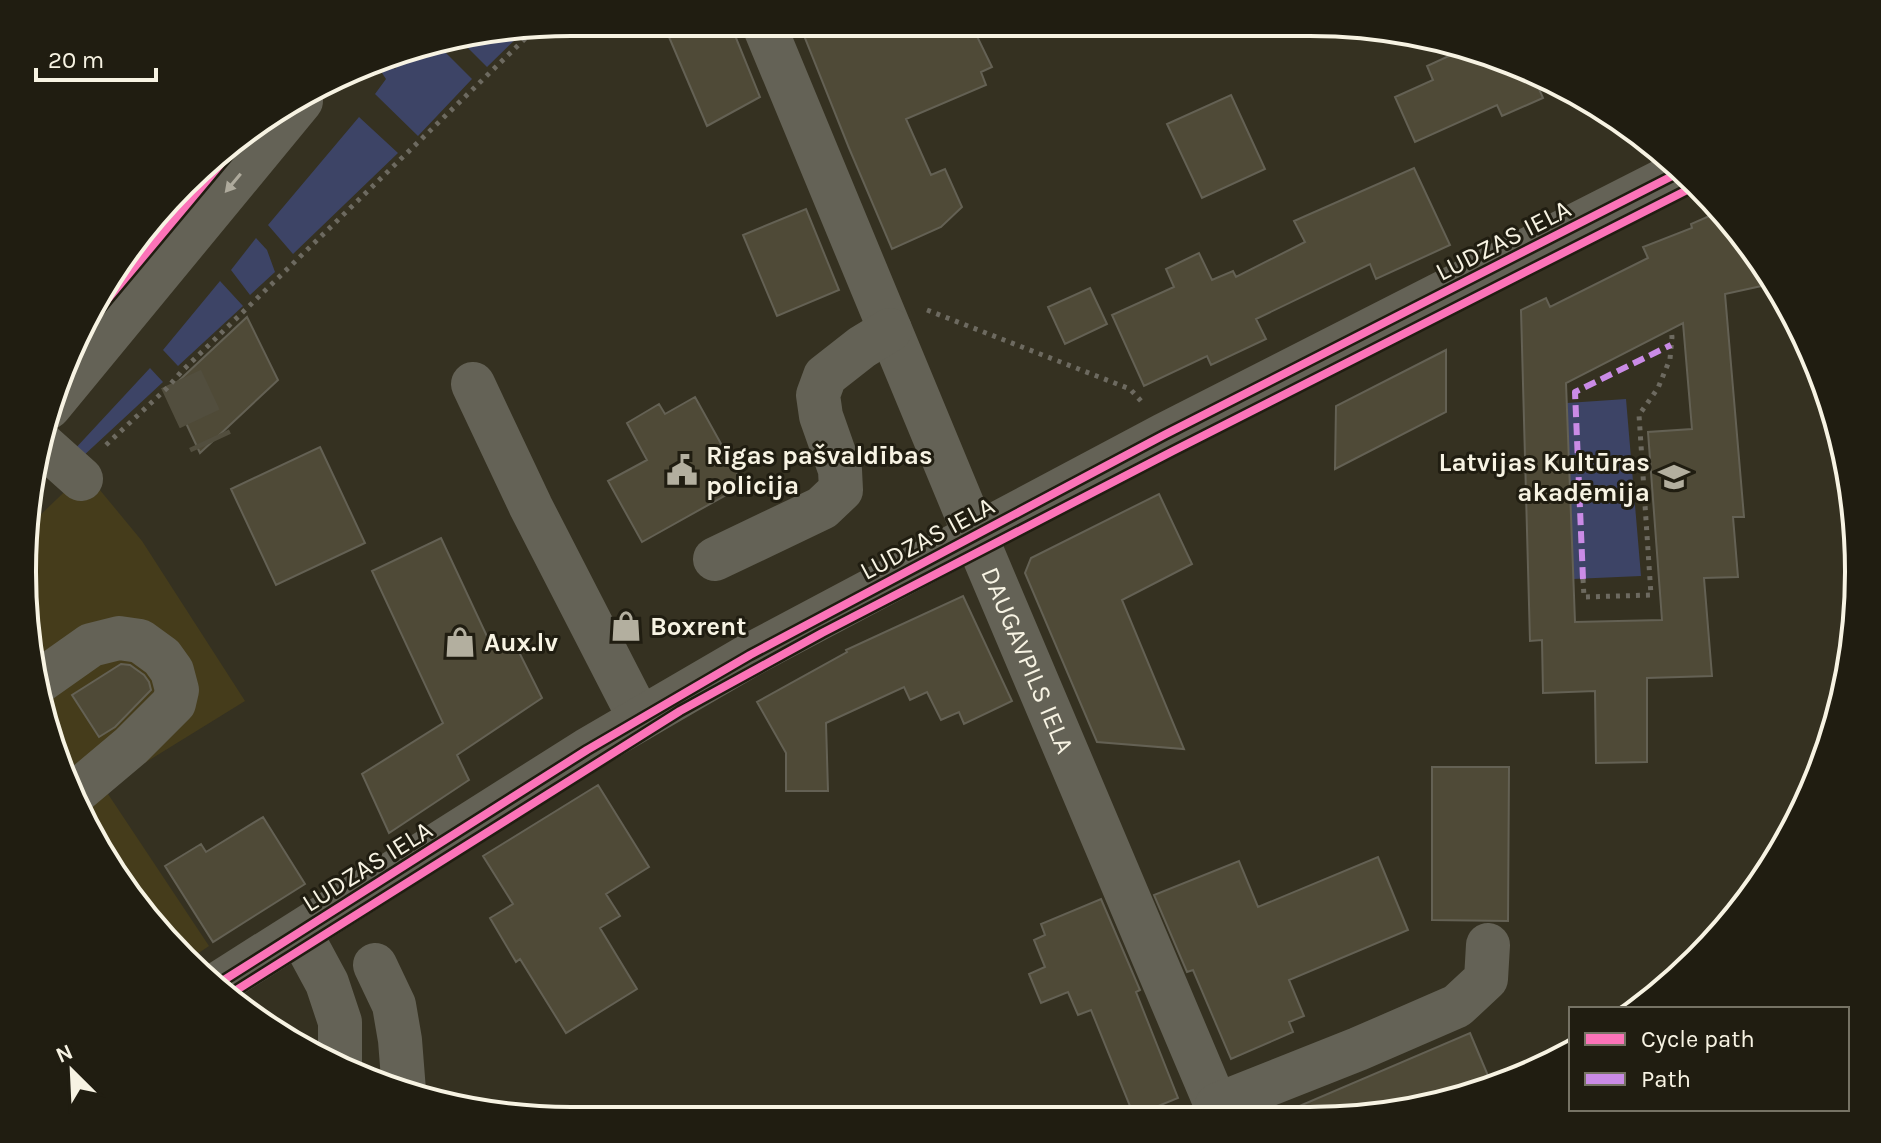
<svg xmlns="http://www.w3.org/2000/svg" width="1881" height="1143" font-family="Karla,sans-serif">
	<style>
		.built { fill: #453c1b }
		.green { fill: #3d4466 }
		.building { fill: #4f4a37; stroke: #646154; stroke-width: 2; fill-rule: evenodd }
		.lines { fill: none; stroke-linecap: round; stroke-linejoin: round }
		.minor-tunnel { stroke: #524e3e; stroke-width: 44; stroke-dasharray: 44 22; stroke-linecap: butt }
		.path { stroke: #6d6a60; stroke-width: 5; stroke-dasharray: 4 6; stroke-linecap: butt }
		.minor { stroke: #646256; stroke-width: 44 }
		.quiet { stroke: #ca8be6; stroke-width: 6; stroke-dasharray: 12 6; stroke-linecap: butt }
		.cycleway-casing { stroke: #201d11; stroke-width: 13 }
		.cycleway { stroke: #fb73b8; stroke-width: 8 }
		.oneway { fill: #aeaa9c }
		.labels { text-anchor: middle; stroke-width: 6; stroke-linejoin: round; paint-order: stroke }
		.street-label { font-size: 26px; fill: #f7f3e3; stroke: #201d11 }
		.poi-label { font-size: 26px; font-weight: bold; fill: #f7f3e3; stroke: #201d11; text-anchor: start }
		.rim { fill: none; stroke: #f7f3e3; stroke-width: 4 }
	</style>
	<rect width="100%" height="100%" fill="#353121"/>
	<path class="built" d="M 85,472 L 142,541 L 245,701 L 104,788 L 209,946 L 191,958 L 115,877 L 51,748 L 22,572 L 30,525 Z"/>
	<path class="green" d="M 525,30 L 487,67 L 460,40 Z
		M 437,44 L 472,79 L 418,136 L 375,94 L 386,79 L 382,73 L 389,65 L 395,69 L 413,48 Z
		M 359,117 L 398,153 L 293,254 L 268,225 Z
		M 256,238 L 267,250 L 275,272 L 250,295 L 231,270 Z
		M 220,281 L 243,306 L 178,366 L 163,350 Z
		M 150,368 L 163,382 L 81,458 L 73,451 Z
		M 1626,399 L 1641,576 L 1573,579 L 1567,403 Z"/>
	<path class="building" d="M 663,23 L 730,23 L 760,97 L 707,126 Z
		M 799,23 L 971,24 L 992,67 L 981,72 L 986,85 L 906,119 L 931,175 L 945,169 L 962,207 L 941,227 L 892,249 L 849,148 Z
		M 1464,49 L 1519,64 L 1531,70 L 1543,98 L 1502,116 L 1497,105 L 1415,142 L 1395,97 L 1433,80 L 1427,66 Z
		M 1231,95 L 1265,169 L 1202,198 L 1167,124 Z
		M 1414,168 L 1450,245 L 1376,279 L 1370,264 L 1256,319 L 1266,339 L 1211,365 L 1207,356 L 1144,386 L 1112,315 L 1174,287 L 1166,269 L 1199,253 L 1212,280 L 1233,271 L 1236,277 L 1305,242 L 1294,221 Z
		M 806,209 L 839,290 L 777,316 L 743,235 Z
		M 1723,210 L 1775,283 L 1725,294 L 1744,517 L 1733,517 L 1738,577 L 1704,578 L 1712,676 L 1647,678 L 1647,762 L 1596,763 L 1595,691 L 1543,693 L 1542,640 L 1530,641 L 1521,310 L 1546,298 L 1550,307 L 1648,258 L 1643,247 L 1692,228 L 1691,224 ZM 1683,323 L 1692,429 L 1648,432 L 1662,620 L 1575,622 L 1566,383 Z
		M 1090,288 L 1107,324 L 1065,344 L 1048,307 Z
		M 247,317 L 278,380 L 200,453 L 170,389 Z
		M 1446,350 L 1446,412 L 1335,469 L 1336,406 Z
		M 695,397 L 744,485 L 642,542 L 608,481 L 647,460 L 627,423 L 659,404 L 665,414 Z
		M 320,447 L 365,543 L 276,585 L 231,489 Z
		M 1159,494 L 1192,564 L 1122,600 L 1184,749 L 1097,742 L 1025,573 L 1031,558 Z
		M 441,538 L 491,645 L 511,636 L 542,698 L 457,755 L 469,780 L 389,833 L 362,774 L 443,723 L 372,571 Z
		M 963,596 L 1012,701 L 964,724 L 959,712 L 941,720 L 927,692 L 910,700 L 904,687 L 826,723 L 828,791 L 786,791 L 786,753 L 757,702 L 847,652 L 846,650 Z
		M 121,664 L 130,665 L 144,675 L 149,682 L 151,690 L 115,727 L 99,737 L 72,695 Z
		M 1432,767 L 1509,767 L 1508,921 L 1432,920 Z
		M 598,785 L 649,867 L 606,894 L 620,916 L 600,928 L 637,989 L 566,1033 L 520,959 L 516,962 L 490,918 L 513,904 L 483,856 Z
		M 263,817 L 305,884 L 213,942 L 165,866 L 201,844 L 206,852 Z
		M 1378,857 L 1408,930 L 1289,980 L 1304,1016 L 1289,1022 L 1293,1032 L 1231,1059 L 1193,970 L 1187,972 L 1154,895 L 1239,861 L 1258,907 Z
		M 1101,899 L 1140,990 L 1136,992 L 1178,1098 L 1134,1116 L 1091,1010 L 1078,1015 L 1068,992 L 1041,1003 L 1029,974 L 1045,967 L 1034,940 L 1045,935 L 1041,924 Z
		M 1470,1033 L 1489,1078 L 1431,1103 L 1346,1120 L 1269,1119 Z"/>
	<g class="lines">
		<path class="minor-tunnel" d="M 181,379 L 211,443"/>
		<path class="path" d="M 927,310 L 1130,389 L 1141,401
			M 106,445 L 167,388 L 181,372 L 536,28
			M 1583,579 L 1584,597 L 1651,595 L 1639,415 L 1658,388 L 1670,359 L 1672,337 L 1671,329"/>
		<g class="minor">
			<path id="s1" d="M 763,23 L 975,535 L 1222,1119"/>
			<path d="M 473,384 L 531,507 L 640,719"/>
			<path d="M 49,407 L 301,101"/>
			<path d="M 43,445 L 81,479"/>
			<path d="M 715,559 L 822,508 L 841,490 L 840,470 L 821,416 L 818,395 L 825,376 L 862,347 L 890,330"/>
			<path d="M 40,681 L 91,645 L 119,638 L 140,641 L 162,657 L 172,671 L 177,690 L 174,703 L 131,746 L 74,794"/>
			<path d="M 300,933 L 327,983 L 340,1022 L 340,1067"/>
			<path d="M 375,965 L 394,1005 L 400,1040 L 404,1091"/>
			<path d="M 216,985 L 587,750 L 750,655 L 1164,435 L 1682,171"/>
			<path d="M 1217,1105 L 1358,1049 L 1457,1006 L 1486,979 L 1488,945"/>
		</g>
		<path class="quiet" d="M 1583,579 L 1575,392 L 1671,345"/>
		<defs>
			<path id="cycleway" d="M 92,318 L 250,129
				M 216,985 L 587,750 L 750,655 L 1164,435 L 1682,171
				M 227,996 L 680,711 L 822,633 L 1173,451 L 1697,185"/>
		</defs>
		<use href="#cycleway" class="cycleway-casing"/>
		<use href="#cycleway" class="cycleway"/>
	</g>
	<defs><path id="oneway-solid" d="M-6-.8H1V-3.2L6.5 0L1 3.2V.8H-6Z" transform="scale(2)"/></defs>
	<use class="oneway" href="#oneway-solid" transform="translate(233 183) rotate(130)"/>
	<defs>
		<symbol id="civic-bare" viewBox="-9 -9 18 18"><path d="M-.6-6.5H3V-4.5H.6V-3L4-1V1h2V6H-6V1h2V-1L-.6-3ZM-1.2 2.5V6h2.4V2.5Z" fill="#b3af9f" stroke="#201d11" stroke-width="2.5" paint-order="stroke"/></symbol>
		<symbol id="university-bare" viewBox="-9 -9 18 18"><path d="M0-5L7-2L0 1L-7-2ZM-4 1L0 2.5L4 1V4Q0 6-4 4Z" fill="#b3af9f" stroke="#201d11" stroke-width="2.5" paint-order="stroke"/></symbol>
		<symbol id="shop-bare" viewBox="-9 -9 18 18"><path d="M-5-2.5h2.3a2.7 3.5 0 0 1 5.4 0H5L5.5 6h-11ZM-1.5-2.5h3a1.5 2.3 0 0 0-3 0Z" fill="#b3af9f" stroke="#201d11" stroke-width="2.5" paint-order="stroke"/></symbol>
	</defs>
	<g fill-rule="evenodd">
		<use href="#civic-bare" x="660" y="448" width="44" height="44"/>
		<use href="#university-bare" x="1652" y="455" width="44" height="44"/>
		<use href="#shop-bare" x="604" y="604" width="44" height="44"/>
		<use href="#shop-bare" x="438" y="620" width="44" height="44"/>
	</g>
	<g class="labels">
		<g class="street-label">
			<text transform="translate(1503 240) rotate(-27)" y="9">LUDZAS IELA</text>
			<text transform="translate(927 538) rotate(-28)" y="9">LUDZAS IELA</text>
			<text dy="9" stroke="none"><textPath href="#s1" startOffset="690">DAUGAVPILS IELA</textPath></text>
			<text transform="translate(367 866) rotate(-32)" y="9">LUDZAS IELA</text>
		</g>
		<g class="poi-label">
			<text x="706" y="464">Rīgas pašvaldības<tspan x="706" dy="30">policija</tspan></text>
			<text x="1650" y="471" text-anchor="end">Latvijas Kultūras<tspan x="1650" dy="30">akadēmija</tspan></text>
			<text x="650" y="635">Boxrent</text>
			<text x="484" y="651">Aux.lv</text>
		</g>
	</g>
	<path d="M0 0H1881V1143H0ZM571 36H1310A535 535 0 0 1 1845 571V572A535 535 0 0 1 1310 1107H571A535 535 0 0 1 36 572V571A535 535 0 0 1 571 36Z" fill="#201d11" fill-rule="evenodd"/>
	<path class="rim" d="M571 36H1310A535 535 0 0 1 1845 571V572A535 535 0 0 1 1310 1107H571A535 535 0 0 1 36 572V571A535 535 0 0 1 571 36Z"/>
	<rect x="1569" y="1007" width="280" height="104" fill="#201d11" stroke="#767365" stroke-width="2"/>
	<rect x="1585" y="1033" width="40" height="12" fill="#fb73b8" stroke="#767365" stroke-width="2"/>
	<text x="1641" y="1047" font-size="24" fill="#f7f3e3">Cycle path</text>
	<rect x="1585" y="1073" width="40" height="12" fill="#ca8be6" stroke="#767365" stroke-width="2"/>
	<text x="1641" y="1087" font-size="24" fill="#f7f3e3">Path</text>
	<g transform="translate(72 1071) rotate(336)" stroke="#201d11" stroke-width="6" paint-order="stroke">
	<path d="M0-6L14 30L0 20L-14 30Z" fill="#f7f3e3"/>
	<text y="-12" font-size="22" font-weight="bold" text-anchor="middle" fill="#f7f3e3">N</text>
	</g>
	<path d="M36 68v12h120v-12" fill="none" stroke="#f7f3e3" stroke-width="4"/>
	<text x="48" y="68" font-size="24" fill="#f7f3e3" stroke="#201d11" stroke-width="6" paint-order="stroke">20 m</text>
</svg>
